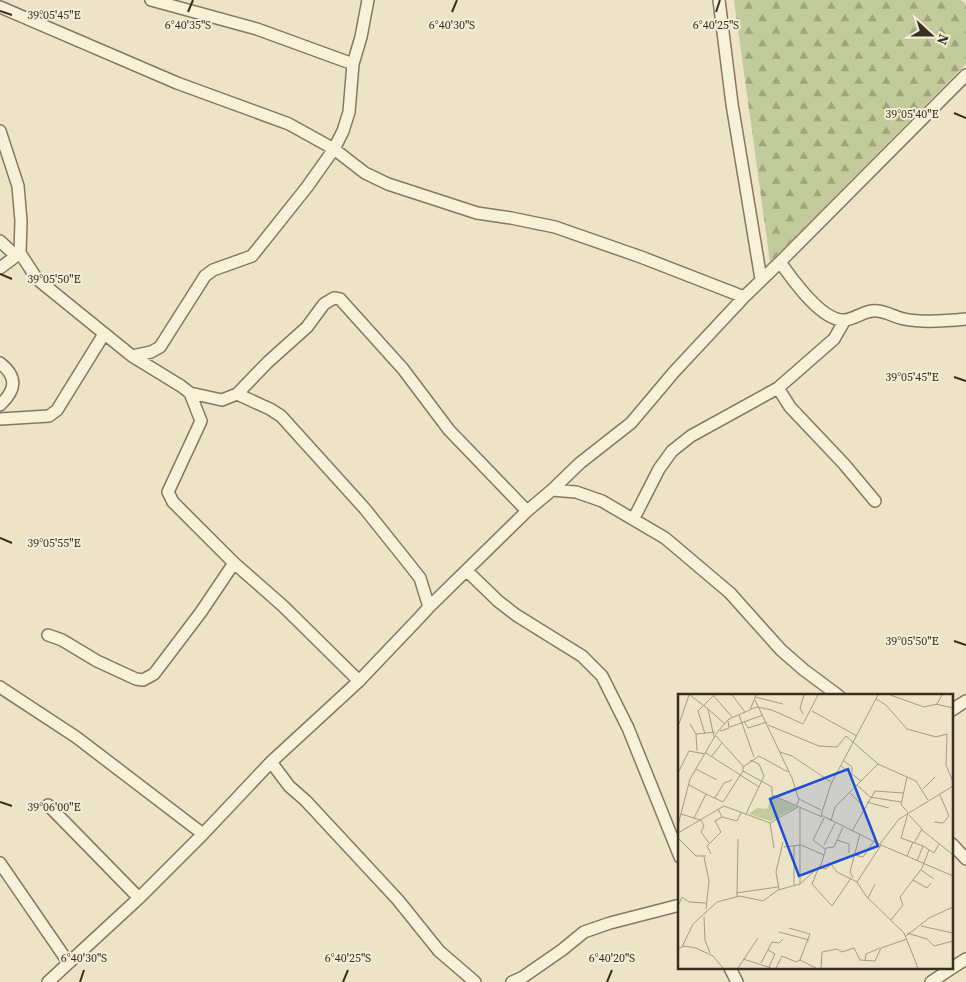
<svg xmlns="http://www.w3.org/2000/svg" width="966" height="982" font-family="'Source Serif 4',serif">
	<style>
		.forest { fill: url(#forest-firs) }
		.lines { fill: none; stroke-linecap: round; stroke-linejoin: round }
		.minor-casing { stroke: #88775d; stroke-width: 14 }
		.minor { stroke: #f8f1da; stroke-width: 11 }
		.ticks { fill: none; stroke: #392e20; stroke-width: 2 }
		.inset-road { fill: none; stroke: #a59b84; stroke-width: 1 }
		.view { fill: #1d4ed8; fill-opacity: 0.15; stroke: #1d4ed8; stroke-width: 2.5 }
		.inset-edge { fill: none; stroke: #392e20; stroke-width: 2.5 }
		.ticks-label { font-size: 12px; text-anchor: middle; fill: #392e20; stroke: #f4eed6; stroke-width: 4; stroke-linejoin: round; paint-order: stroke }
	</style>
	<defs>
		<pattern id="forest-firs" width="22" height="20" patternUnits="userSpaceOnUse" patternTransform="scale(1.25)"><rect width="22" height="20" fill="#c1cb9b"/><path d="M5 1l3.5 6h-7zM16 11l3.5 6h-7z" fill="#9ea57e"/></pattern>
	</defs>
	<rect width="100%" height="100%" fill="#ede4c7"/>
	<path class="forest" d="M 734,0 L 961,0 L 966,4 L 966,64 L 770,262 Z"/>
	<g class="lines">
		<defs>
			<path id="minor" d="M 151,0 L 257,29 L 353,64
				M 719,0 L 732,104 L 761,279
				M 0,7 L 177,83 L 289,124 L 334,149 L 365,173 L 388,184 L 477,213 L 511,218 L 555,227 L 641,257 L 744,297
				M 0,131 L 18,186 L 21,221 L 20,253 L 37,279 L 132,356 L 181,386 L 190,393 L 201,421 L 168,492 L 173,502 L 234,563 L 283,606 L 359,681
				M 0,241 L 15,255
				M 780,262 C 792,279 822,322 845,320 C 856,319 866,309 878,311 C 887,312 895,317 904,319 C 923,323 947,321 966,319
				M 0,268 L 20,253
				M 132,356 L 151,352 L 160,347 L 205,276 L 213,270 L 252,256 L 307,187 L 334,149 L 343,131 L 349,112 L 353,64 L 361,37 L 368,0
				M 0,363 C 18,377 16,390 0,405
				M 778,388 L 790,407 L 844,464 L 875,501
				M 190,393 L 222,400 L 237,394 L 268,362 L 307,327 L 324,304 L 334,298 L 340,299 L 403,369 L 449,430 L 527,511
				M 237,394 L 270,409 L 281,416 L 365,509 L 405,559 L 420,578 L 429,607
				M 0,419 L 49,416 L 57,410 L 104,334
				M 552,490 L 580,463 L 631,423 L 674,372 L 744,297 L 780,262 L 966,75
				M 634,518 L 659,469 L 672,451 L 691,436 L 778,388 L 834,339 L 845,320
				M 467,571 L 498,601 L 516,615 L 582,656 L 602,676 L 628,728 L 680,857
				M 48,635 L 62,640 L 97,661 L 136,679 L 143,680 L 154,674 L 201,612 L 234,563
				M 0,687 L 76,737 L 203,834
				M 952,710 L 966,701
				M 271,762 L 289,786 L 306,801 L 398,900 L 439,951 L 475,982
				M 48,805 L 139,898
				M 952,844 L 966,859
				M 0,863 L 68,962
				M 730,968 L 737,982
				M 952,968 L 966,959
				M 48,982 L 139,898 L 203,834 L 271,762 L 359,681 L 420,617 L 429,607 L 527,511 L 552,490 L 576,492 L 602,501 L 665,538 L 730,593 L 781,650 L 804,670 L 839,696
				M 512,982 L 523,977 L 562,950 L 584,932 L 610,923 L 680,905
				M 931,982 L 952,968"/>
		</defs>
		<use href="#minor" class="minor-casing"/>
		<use href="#minor" class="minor"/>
	</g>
	<path class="ticks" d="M 0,11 L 12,15M 188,12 L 193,0M 452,12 L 457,0M 716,12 L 720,0M 954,113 L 966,118M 0,274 L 12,279M 954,377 L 966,381M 0,538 L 12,543M 954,641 L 966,645M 0,802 L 12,806M 80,982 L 84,970M 343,982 L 348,970M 607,982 L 612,970"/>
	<g transform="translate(678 694)">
		<rect width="275" height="275" fill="#ede4c7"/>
		<path d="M 94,101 L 119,113 L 92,127 L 71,120 L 79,114 L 89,115 Z" fill="#c1cb9b"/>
		<path class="inset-road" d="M 12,1 L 30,15 L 36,43M 35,1 L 55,24M 54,1 L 67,18M 200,1 L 153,90 L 143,121 L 203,151 L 179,188 L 188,202 L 226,239 L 240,274M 212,1 L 246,13 L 259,10 L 264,1M 77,3 L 105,10M 198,5 L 208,11 L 229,35 L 258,43 L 269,40 L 268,71 L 275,88M 77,6 L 114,84 L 121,106 L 118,112M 258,10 L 275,14M 30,15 L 47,30M 73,15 L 79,13 L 94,16 L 125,30 L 140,1M 134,17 L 179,42M 125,20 L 122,14 L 126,1M 61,21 L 76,63M 66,27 L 70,34 L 89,28M 1,30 L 11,1M 12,30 L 18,40 L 37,38M 90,31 L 141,52 L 159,53 L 168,42 L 200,70 L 238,87 L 250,106M 52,33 L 85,21M 41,35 L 43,37 L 51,34 L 50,27M 18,40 L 19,57M 27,40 L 20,17 L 36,1M 38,42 L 65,72 L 65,77 L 94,93 L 94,101 L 144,123M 102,58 L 114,62 L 153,88M 28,59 L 81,93M 33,63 L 44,49M 166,67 L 174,73 L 174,79M 163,72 L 183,87M 65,73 L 81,62 L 110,78M 18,75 L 39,86M 0,79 L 11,57 L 27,60M 229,83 L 223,111 L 230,118M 11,91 L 28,100M 179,91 L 192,103 L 223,108M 245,95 L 257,83M 172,99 L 186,113M 37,104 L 46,89 L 54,86M 121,105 L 143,116M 45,108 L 65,77M 189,108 L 211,114M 230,119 L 223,144 L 245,152 L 239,167M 3,120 L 22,126M 68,120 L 86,82 L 81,70 L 72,66M 231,121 L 244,135 L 236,149M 44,123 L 59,127 L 63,119M 16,124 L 28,100 L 45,108M 146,124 L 135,146 L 147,155M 23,126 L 26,132 L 23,138 L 31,149M 153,127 L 157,113 L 200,70M 256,128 L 265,129 L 271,122 L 262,101M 92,129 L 96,154M 0,131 L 12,85 L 40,37 L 51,25 L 72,16 L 78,1M 244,136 L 274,160M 174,137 L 197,97 L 225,99M 0,139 L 46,112 L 92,129 L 120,113M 0,144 L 18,162 L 28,162M 159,146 L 171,150 L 171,159M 202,150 L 221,125 L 275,92M 146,151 L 157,129M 203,151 L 275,182M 245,152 L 256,159 L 261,150M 106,153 L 123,151 L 146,161M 33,160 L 29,152 L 43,138 L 37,127 L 44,123 L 40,115M 177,161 L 185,163 L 196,147M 229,162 L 235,148M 26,163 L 31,187 L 28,215M 141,173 L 134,190 L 154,212 L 173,184M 141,173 L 148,175 L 153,170 L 159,178 L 179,188M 243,176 L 256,185M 175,184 L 172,178 L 182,140M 235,186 L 249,194 L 253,189M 122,190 L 122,114M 116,192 L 116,152M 101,195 L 98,178 L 105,148M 58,199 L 100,193M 59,203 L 60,145M 190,204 L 197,190M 1,210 L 4,203 L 11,208 L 28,209M 26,223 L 27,246 L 32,259M 213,226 L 225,211 L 222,203 L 244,174 L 251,156M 243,232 L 275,239M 111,234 L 132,240 L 122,266M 101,238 L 131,246M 229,239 L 249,245 L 256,252 L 275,247M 228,242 L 251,224 L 275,213M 4,253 L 15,230 L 39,208 L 62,202 L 85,207 L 100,196 L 122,190 L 143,171 L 148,154 L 156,153 L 165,133M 0,255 L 6,252 L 18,254 L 35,262 L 45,274M 90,256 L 97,260 L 91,273M 65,265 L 93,274M 187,267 L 188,260 L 202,254M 83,269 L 94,248 L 101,249 L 105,245M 60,274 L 80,244M 98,274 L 104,262 L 118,268 L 122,266 L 138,274M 143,274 L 144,258 L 159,255 L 164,258 L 176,254 L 182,266 L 197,267 L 203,254 L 229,245"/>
		<path class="view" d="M 170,75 L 200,152 L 121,182 L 92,105 Z"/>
		<rect width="275" height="275" class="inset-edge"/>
	</g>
	<g class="ticks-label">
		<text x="54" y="19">39°05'45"E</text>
		<text x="188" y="29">6°40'35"S</text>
		<text x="452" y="29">6°40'30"S</text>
		<text x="716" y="29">6°40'25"S</text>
		<text x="912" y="118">39°05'40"E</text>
		<text x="54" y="283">39°05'50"E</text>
		<text x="912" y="381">39°05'45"E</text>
		<text x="54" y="547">39°05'55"E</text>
		<text x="912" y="645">39°05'50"E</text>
		<text x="54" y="811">39°06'00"E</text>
		<text x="84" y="962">6°40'30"S</text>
		<text x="348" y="962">6°40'25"S</text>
		<text x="612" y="962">6°40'20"S</text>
	</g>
	<g transform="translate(931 35) rotate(111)" stroke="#f4eed6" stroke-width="4" paint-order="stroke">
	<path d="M0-4L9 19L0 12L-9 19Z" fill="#392e20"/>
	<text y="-8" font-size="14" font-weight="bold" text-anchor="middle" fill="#392e20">N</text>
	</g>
</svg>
